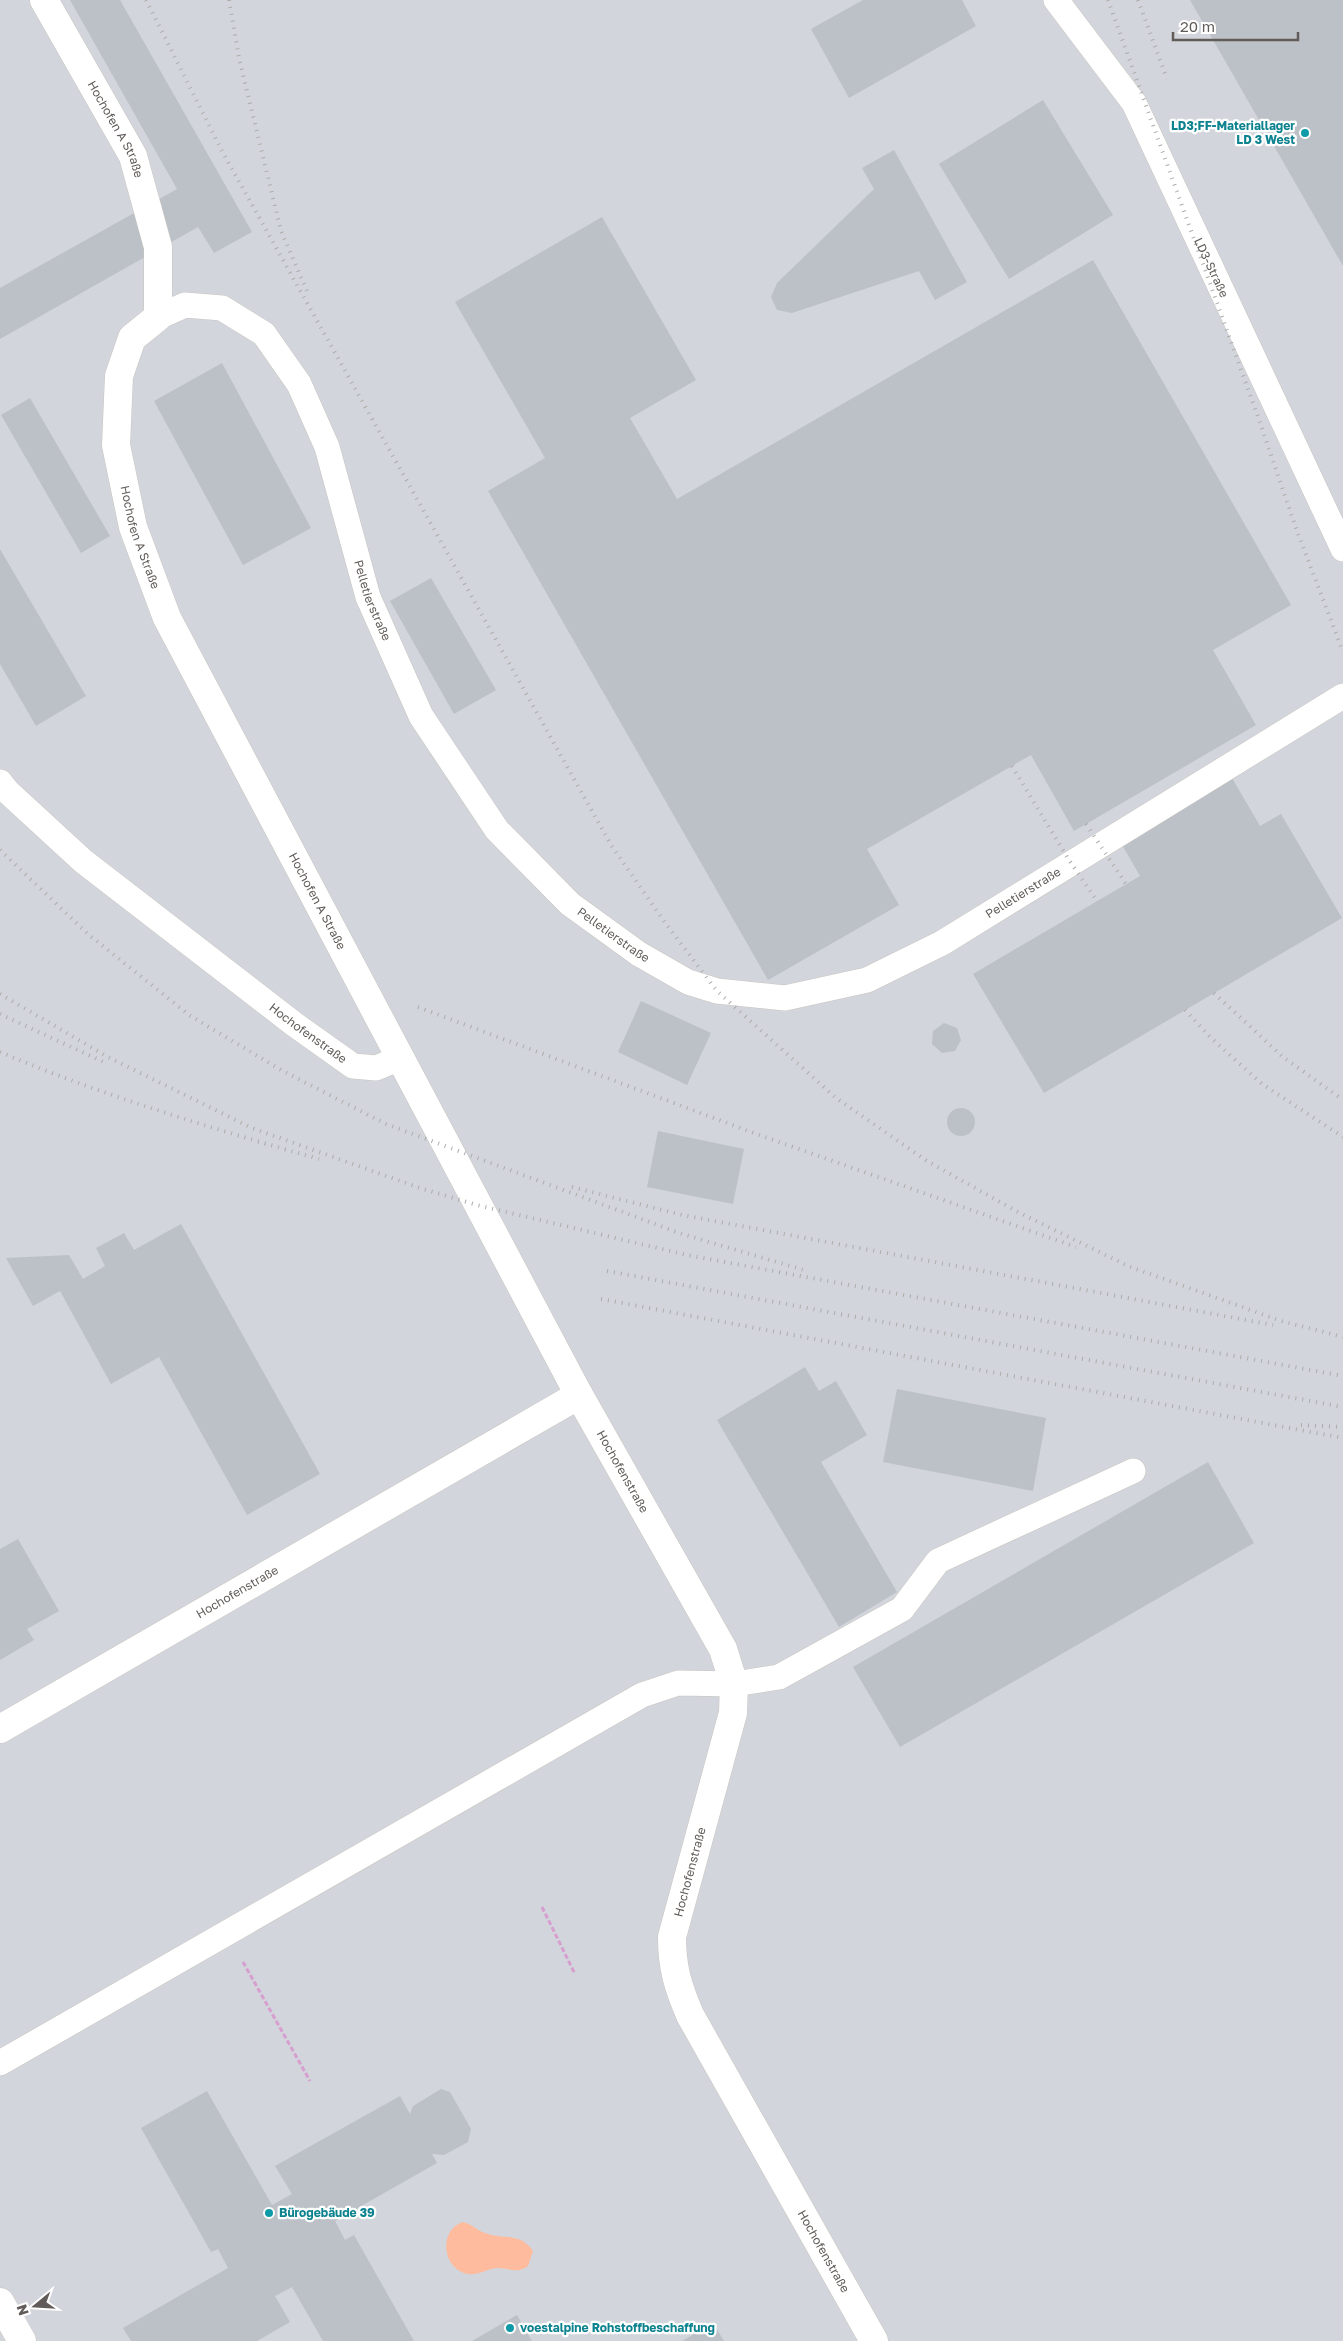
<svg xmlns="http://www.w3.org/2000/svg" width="1343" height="2341" font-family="'Golos Text',sans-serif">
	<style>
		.industrial { fill: #d2d5db }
		.water { fill: #ffbb9d }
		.building { fill: #bcc1c7 }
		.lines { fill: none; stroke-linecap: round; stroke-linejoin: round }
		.service-casing { stroke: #c9c6c2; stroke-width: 26 }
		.minor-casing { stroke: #c9c6c2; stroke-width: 29 }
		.path { stroke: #d79ed0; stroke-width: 3; stroke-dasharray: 5 2.5; stroke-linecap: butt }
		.service { stroke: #fff; stroke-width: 25 }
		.minor { stroke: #fff; stroke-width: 28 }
		.rail { stroke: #adacab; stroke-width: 4; stroke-dasharray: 1 6; stroke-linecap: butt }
		.culture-dot { fill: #0f9aa8; stroke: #fff; stroke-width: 2 }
		.labels { text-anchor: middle; stroke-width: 4.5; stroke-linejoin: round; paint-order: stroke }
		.culture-label { font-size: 12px; font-weight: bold; fill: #0d838f; stroke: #fff; text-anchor: start }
		.street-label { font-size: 12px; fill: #615c59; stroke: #fff }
	</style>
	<rect width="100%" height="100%" fill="#e0e4ec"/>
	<path class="industrial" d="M 0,0 L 1343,0 L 1343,2341 L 0,2341 Z"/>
	<path class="water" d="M 463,2222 C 472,2224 476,2230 485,2233 C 503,2240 520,2232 533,2251 L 528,2266 C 518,2274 509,2268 498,2268 C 488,2268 478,2276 468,2274 C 442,2269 438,2230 463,2222 Z"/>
	<path class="building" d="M 70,0 L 120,0 L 252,232 L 214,253 L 198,227 L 0,339 L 0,288 L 177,189 Z
		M 863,0 L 962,0 L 976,26 L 849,98 L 811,29 Z
		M 1190,0 L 1343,0 L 1343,266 Z
		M 1043,100 L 1113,215 L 1009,279 L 939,164 Z
		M 894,150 L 967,282 L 935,300 L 919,271 L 792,313 L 777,310 L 771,297 L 777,283 L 874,189 L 862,168 Z
		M 602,217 L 696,380 L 630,418 L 677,499 L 1093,260 L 1291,605 L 1213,650 L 1256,725 L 1074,831 L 1031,755 L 867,849 L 899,905 L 768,980 L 488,491 L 545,458 L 455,302 Z
		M 222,363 L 311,528 L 243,565 L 154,401 Z
		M 30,398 L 110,536 L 81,553 L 1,415 Z
		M 0,549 L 86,696 L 36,726 L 0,664 Z
		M 431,578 L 496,690 L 454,714 L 390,601 Z
		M 1232,778 L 1260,826 L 1281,814 L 1342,918 L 1044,1093 L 973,974 L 1140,876 L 1121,843 Z
		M 641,1001 L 711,1033 L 687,1085 L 618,1052 Z
		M 944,1023 L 957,1028 L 961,1040 L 955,1051 L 942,1053 L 932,1044 L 933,1031 Z
		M947 1122a14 14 0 1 1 28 0a14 14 0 1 1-28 0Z
		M 658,1131 L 744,1149 L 733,1204 L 647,1187 Z
		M 181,1224 L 320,1474 L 247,1515 L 159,1357 L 111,1384 L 60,1291 L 33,1306 L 6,1258 L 69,1255 L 83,1279 L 105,1266 L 96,1248 L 124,1233 L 134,1250 Z
		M 805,1367 L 819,1391 L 836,1381 L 867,1435 L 821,1462 L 897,1592 L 839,1627 L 717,1420 Z
		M 897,1389 L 1046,1418 L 1033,1491 L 883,1462 Z
		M 1208,1462 L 1254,1543 L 900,1747 L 853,1667 Z
		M 18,1539 L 59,1611 L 27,1629 L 34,1640 L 0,1660 L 0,1549 Z
		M 441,2089 L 450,2092 L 471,2129 L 468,2142 L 444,2155 L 432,2154 L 437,2163 L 335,2221 L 345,2240 L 354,2235 L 414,2341 L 323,2341 L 292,2287 L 275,2296 L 290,2322 L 257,2341 L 131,2341 L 123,2328 L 228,2268 L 218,2249 L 211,2252 L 141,2128 L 207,2091 L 272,2205 L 292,2194 L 275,2166 L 400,2096 L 410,2114 L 413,2106 Z
		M 517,2315 L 532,2341 L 472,2341 Z
		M 713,2323 L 724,2341 L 682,2341 Z"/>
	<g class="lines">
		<defs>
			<g id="service">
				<path id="s1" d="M 1056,0 L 1134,103 L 1343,549"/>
				<path id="s2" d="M 158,317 L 185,305 L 222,308 L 264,334 L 299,384 L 327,447 L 368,597 L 421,716 L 497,830 L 570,904 L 639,954 L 688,982 L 717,991 L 785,998 L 867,980 L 942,943 L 1343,696"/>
				<path id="s3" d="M 0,782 L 8,792 L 83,861 L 294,1024 L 353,1066 L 376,1068 L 400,1058"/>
				<path d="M 0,2063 L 642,1695 L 678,1683 L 734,1684 L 779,1677 L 902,1609 L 938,1561 L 1133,1471"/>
			</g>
			<g id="minor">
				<path id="s4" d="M 44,0 L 133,156 L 158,247 L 158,317 L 132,338 L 119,376 L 116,445 L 133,527 L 167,618 L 579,1395 L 723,1649 L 734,1684 L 733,1713 L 672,1937 C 672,1968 678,1987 690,2015 L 874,2341"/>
				<path id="s5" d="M 0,1729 L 579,1395"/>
				<path d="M 0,2302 L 22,2341"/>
			</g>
		</defs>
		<use href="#service" class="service-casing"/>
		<use href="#minor" class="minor-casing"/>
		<path class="path" d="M 542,1907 L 575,1974
			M 243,1962 L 310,2081"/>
		<use href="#service" class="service"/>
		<use href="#minor" class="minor"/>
		<path class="rail" d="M 146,0 L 223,153 L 611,845 L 666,924 L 717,991 L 836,1098 L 927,1161 L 1018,1212 L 1128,1266 L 1281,1321 L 1343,1337
			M 229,0 L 239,58 L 281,231 L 307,291
			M 1108,0 L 1257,414 L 1297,531 L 1343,652
			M 1138,0 L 1167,79
			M 1012,766 L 1067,857 L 1097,901
			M 1086,824 L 1126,884
			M 0,850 L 88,934 L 189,1015 L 281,1070 L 386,1124 L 682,1234 L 804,1270
			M 1214,993 L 1283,1057 L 1343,1100
			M 0,994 L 108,1057 L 252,1128 L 420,1188 L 477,1205 L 687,1255 L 1343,1376
			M 418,1007 L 751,1132 L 1076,1247
			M 1185,1010 L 1211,1038 L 1262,1084 L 1343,1137
			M 0,1014 L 108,1064
			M 0,1052 C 104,1096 211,1128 319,1159
			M 572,1187 L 682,1215 L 1273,1325
			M 607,1271 L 1343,1407
			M 601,1299 L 1343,1438
			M 1301,1425 L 1343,1427"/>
	</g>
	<g class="culture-dot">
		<circle cx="1305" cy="133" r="5"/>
		<circle cx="269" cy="2213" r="5"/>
		<circle cx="510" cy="2328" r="5"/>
	</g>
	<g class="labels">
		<g class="culture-label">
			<text x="1295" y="130" text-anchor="end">LD3;FF-Materiallager<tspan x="1295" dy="14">LD 3 West</tspan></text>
			<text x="279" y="2217">Bürogebäude 39</text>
			<text x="520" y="2332">voestalpine Rohstoffbeschaffung</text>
		</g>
		<g class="street-label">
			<text dy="4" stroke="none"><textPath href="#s4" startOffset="148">Hochofen A Straße</textPath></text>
			<text dy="4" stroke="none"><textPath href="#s1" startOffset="311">LD3-Straße</textPath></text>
			<text dy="4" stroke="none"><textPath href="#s4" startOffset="582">Hochofen A Straße</textPath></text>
			<text dy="4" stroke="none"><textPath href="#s2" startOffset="406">Pelletierstraße</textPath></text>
			<text dy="4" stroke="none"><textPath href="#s2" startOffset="1276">Pelletierstraße</textPath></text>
			<text dy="4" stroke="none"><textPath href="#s4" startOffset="988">Hochofen A Straße</textPath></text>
			<text dy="4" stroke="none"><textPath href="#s2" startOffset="826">Pelletierstraße</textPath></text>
			<text dy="4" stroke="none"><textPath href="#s3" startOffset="398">Hochofenstraße</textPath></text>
			<text dy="4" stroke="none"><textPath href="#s4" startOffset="1635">Hochofenstraße</textPath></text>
			<text dy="4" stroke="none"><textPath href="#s5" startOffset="274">Hochofenstraße</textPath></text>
			<text transform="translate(690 1872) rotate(-75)" y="4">Hochofenstraße</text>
			<text dy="4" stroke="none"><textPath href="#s4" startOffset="2489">Hochofenstraße</textPath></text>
		</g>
	</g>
	<g transform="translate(35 2306) rotate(252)" stroke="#ffffff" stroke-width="4" paint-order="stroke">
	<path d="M0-4L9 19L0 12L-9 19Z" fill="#615c59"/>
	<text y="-8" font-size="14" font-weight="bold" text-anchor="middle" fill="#615c59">N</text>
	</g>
	<path d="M1173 32v8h125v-8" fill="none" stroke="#615c59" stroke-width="2.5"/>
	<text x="1180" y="32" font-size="15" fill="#615c59" stroke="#ffffff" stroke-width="4" paint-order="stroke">20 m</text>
</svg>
